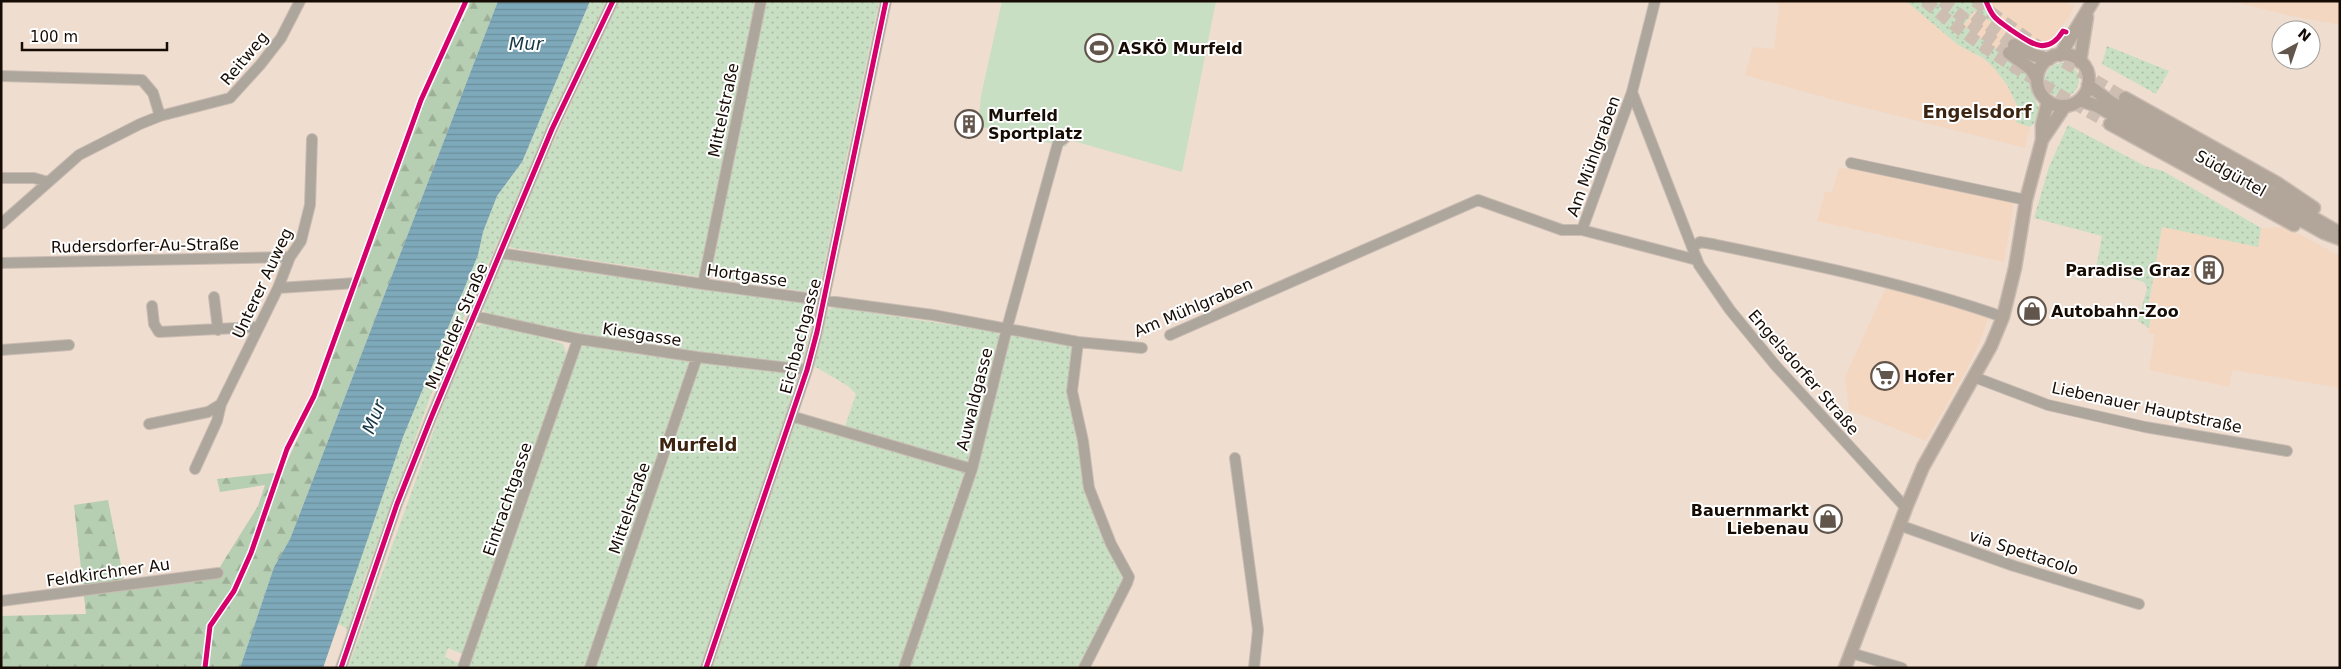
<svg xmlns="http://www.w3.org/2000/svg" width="2341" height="669" font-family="'DejaVu Sans',sans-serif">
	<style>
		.built { fill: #f4d7c1 }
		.green { fill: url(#green-dots) }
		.forest { fill: url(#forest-firs) }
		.pitch { fill: #c8dfc3 }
		.water { fill: url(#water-rules) }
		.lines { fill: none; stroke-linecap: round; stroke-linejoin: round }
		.major-tunnel { stroke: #cebeb1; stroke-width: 12; stroke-dasharray: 12 6; stroke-linecap: butt }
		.minor-casing { stroke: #cabcb2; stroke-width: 12 }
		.major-casing { stroke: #cabcb2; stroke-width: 15 }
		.minor { stroke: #ada69d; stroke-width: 10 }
		.major { stroke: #b2a69a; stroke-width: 12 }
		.cycleway-casing { stroke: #fff; stroke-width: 8 }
		.cycleway { stroke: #d6006c; stroke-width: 5 }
		.labels { text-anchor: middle; stroke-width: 4; stroke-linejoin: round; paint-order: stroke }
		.poi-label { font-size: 16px; font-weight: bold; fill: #160c04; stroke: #fff; text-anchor: start }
		.street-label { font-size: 16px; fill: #160c04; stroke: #fff }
		.water-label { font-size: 18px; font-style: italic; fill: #163745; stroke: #fff }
		.neighbourhood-label { font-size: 18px; font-weight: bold; fill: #3c2410; stroke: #fff }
	</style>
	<defs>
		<pattern id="green-dots" width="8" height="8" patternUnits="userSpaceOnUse" patternTransform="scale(1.25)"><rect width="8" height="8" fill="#c8dfc3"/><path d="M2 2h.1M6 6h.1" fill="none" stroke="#abbea6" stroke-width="1.8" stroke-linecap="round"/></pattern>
		<pattern id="forest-firs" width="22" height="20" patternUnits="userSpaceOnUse" patternTransform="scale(1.25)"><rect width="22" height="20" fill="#b6ceb2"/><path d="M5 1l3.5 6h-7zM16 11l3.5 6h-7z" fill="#9cb097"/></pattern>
		<pattern id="water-rules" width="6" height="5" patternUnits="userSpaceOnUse" patternTransform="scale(1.25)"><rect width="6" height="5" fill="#7ea9ba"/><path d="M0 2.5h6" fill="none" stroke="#6c909e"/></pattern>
	</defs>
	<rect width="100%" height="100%" fill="#efddd0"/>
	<path class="built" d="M 1775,1 L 1906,1 L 1958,45 L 1983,58 L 1994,68 L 2007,85 L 2022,117 L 2016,122 L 2030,127 L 2025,148 L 1834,100 L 1745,75 L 1753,47 L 1774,49 L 1779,6 Z
		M 1982,1 L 2059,1 L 2074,6 L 2070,16 L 2041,52 L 2028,74 L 1963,26 Z
		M 2231,1 L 2340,1 L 2340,25 L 2287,15 Z
		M 1839,168 L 1874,171 L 2014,202 L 2004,262 L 1817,221 L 1825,192 L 1832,192 Z
		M 2162,227 L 2258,247 L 2261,228 L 2286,227 L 2340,256 L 2340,388 L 2232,370 L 2230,387 L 2149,370 L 2155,334 L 2148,333 L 2153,311 L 2153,304 L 2149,304 Z
		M 1886,287 L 1989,316 L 1979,344 L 1965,373 L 1926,441 L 1849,410 L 1845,377 Z"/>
	<path class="green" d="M 590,1 L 606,1 L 439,373 L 364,579 L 347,633 L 345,627 L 338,624 L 403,437 L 478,255 L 483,232 L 497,196 L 522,162 Z
		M 618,1 L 757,1 L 725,149 L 702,277 L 512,248 L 508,245 C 542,163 582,83 618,1 Z
		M 765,1 L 879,1 L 819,290 L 814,293 L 715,278 L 712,270 Z
		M 1906,1 L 1984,2 L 1994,24 L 1974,11 L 1963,26 L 2009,58 L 2028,74 L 2031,90 L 2039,108 L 2039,119 L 2030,127 L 2015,122 L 2022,116 L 2007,85 L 1994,68 L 1983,58 L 1958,45 Z
		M 2107,46 L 2169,71 L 2156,94 L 2102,64 Z
		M2045 80a17 17 0 1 1 34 0a17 17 0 1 1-34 0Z
		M 2068,125 L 2145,166 L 2163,171 L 2261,228 L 2258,247 L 2162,227 L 2149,303 L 2153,304 L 2149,328 L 2138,321 L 2147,288 L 2144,282 L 2096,268 L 2102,236 L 2034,218 L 2049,167 Z
		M 511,259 L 811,304 L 815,309 L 804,358 L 799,364 L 638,344 L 488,316 L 482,308 L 502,261 Z
		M 834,307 L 997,332 L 1000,337 L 968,462 L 956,463 L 844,429 L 856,394 L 848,386 L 814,366 L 826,311 Z
		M 484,323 L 521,330 L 563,344 L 567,355 L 463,654 L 448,648 L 445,657 L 459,663 L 457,668 L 348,668 L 449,388 L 476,327 Z
		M 1009,333 L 1068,343 L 1072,349 L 1068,386 L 1085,491 L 1098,528 L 1121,573 L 1123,583 L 1080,668 L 910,668 Z
		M 586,343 L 687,359 L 689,364 L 585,668 L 467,668 L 580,346 Z
		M 699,362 L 795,374 L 798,379 L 700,668 L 595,668 Z
		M 800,423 L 961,468 L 964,473 L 899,668 L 712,668 L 795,424 Z"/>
	<path class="forest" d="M 463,1 L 498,1 L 290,539 L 274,567 L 240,668 L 1,668 L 1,616 L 86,614 L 74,505 L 108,500 L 124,580 L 213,578 L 258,506 L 265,485 L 220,492 L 217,479 L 282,472 L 318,396 L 423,101 L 469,6 L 462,4 Z"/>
	<path class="pitch" d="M 1002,1 L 1216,1 L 1182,172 L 1070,140 L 1066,147 L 978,126 L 981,96 Z"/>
	<path class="water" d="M 498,1 L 590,1 L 522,162 L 497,196 L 483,232 L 478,255 L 403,437 L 323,668 L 240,668 L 274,567 L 290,539 Z"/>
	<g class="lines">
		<path class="major-tunnel" d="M 1925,1 C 1981,50 2046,87 2110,124
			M 1942,1 L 2009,53
			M 1975,1 L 2042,49 L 2125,98
			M 1974,15 L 2014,45"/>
		<defs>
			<path id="minor" d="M 1655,1 L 1632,92 L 1699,265 L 1730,310 L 1776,366 L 1906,508
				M 1,76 L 142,80 L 153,93 L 160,116
				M 1851,163 L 2026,200
				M 1,178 L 34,178 L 48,182
				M 1,224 L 79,155 L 140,124 L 160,116 L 230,98 L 260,65 L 281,38 L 300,1
				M 1582,230 L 1632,92
				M 1693,247 L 1700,242 L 1712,244 C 1810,264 1909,284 2003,317
				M 500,253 L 703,284 L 933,315 L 1078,342
				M 1,263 L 290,257
				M 703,284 L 761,1
				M 278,288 L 356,283
				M 214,297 L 218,330
				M 152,306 L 154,324 L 159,332 L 258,327
				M 474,316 L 578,339 L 697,357 L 807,370
				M 1170,335 L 1478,200 L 1562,230 L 1582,230 L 1697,260
				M 1,350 L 69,345
				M 1974,377 L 2048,405 L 2145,427 L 2287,451
				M 791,416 L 972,469
				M 149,424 L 208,412 L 221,404
				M 1235,458 L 1258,630 L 1254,668
				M 195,469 L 217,421 L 221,404 L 278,288 L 290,257 L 301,241 L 310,205 L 312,139
				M 1899,525 L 2014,566 L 2139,604
				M 1,601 L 218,573
				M 1851,653 L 1902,668
				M 341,668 L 397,504 L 431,418 L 552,129 L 613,1
				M 463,668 L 578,339
				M 590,668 L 697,357
				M 706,668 L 807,370 L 817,332 L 886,1
				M 904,668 L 972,469 L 1007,328 L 1058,143 L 1066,137
				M 1084,668 L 1127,583 L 1129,577 L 1111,544 L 1089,488 L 1083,441 L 1072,391 L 1078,342 L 1142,348"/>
			<path id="major" d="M 2014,45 L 2033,55 L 2049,59
				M 2009,53 L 2031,69 L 2037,79
				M2037 80a26 26 0 1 1 52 0a26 26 0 1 1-52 0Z
				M 2060,55 L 2093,1
				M 2080,62 L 2087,17
				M 2088,85 L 2112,103 L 2340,233
				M 2125,98 L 2277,183 L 2314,208
				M 2080,100 L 2097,106 L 2324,233 L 2340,239
				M 2110,124 L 2294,225
				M 2042,140 L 2065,106
				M 1845,668 L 1906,508 L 1923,467 L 1991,346 L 2003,317 L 2015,268 L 2026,200 L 2042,140 L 2042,125 L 2048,101"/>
		</defs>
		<use href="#minor" class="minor-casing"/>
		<use href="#major" class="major-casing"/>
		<use href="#minor" class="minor"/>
		<use href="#major" class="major"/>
		<defs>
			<path id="cycleway" d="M 1986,1 C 1988,6 1990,11 1993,15 C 1997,21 2005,25 2011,30 C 2031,43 2047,57 2063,31 L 2066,32
				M 205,668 L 210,626 L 234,591 L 251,553 L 287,449 L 314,396 L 421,100 L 466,1
				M 341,668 L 397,504 L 431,418 L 552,129 L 613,1
				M 706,668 L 807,370 L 817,332 L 886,1"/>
		</defs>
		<use href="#cycleway" class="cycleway-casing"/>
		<use href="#cycleway" class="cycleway"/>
	</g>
	<defs>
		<symbol id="stadium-ring" viewBox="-11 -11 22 22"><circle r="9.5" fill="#fff" stroke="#62554b" stroke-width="1.5"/><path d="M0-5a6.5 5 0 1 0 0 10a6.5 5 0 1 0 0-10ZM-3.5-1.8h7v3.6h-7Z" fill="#62554b"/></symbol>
		<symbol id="building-ring" viewBox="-11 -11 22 22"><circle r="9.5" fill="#fff" stroke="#62554b" stroke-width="1.5"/><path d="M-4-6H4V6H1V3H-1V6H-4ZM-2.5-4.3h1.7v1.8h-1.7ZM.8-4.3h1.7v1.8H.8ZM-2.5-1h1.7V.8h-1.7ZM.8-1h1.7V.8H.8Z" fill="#62554b"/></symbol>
		<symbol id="shop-ring" viewBox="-11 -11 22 22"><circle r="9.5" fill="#fff" stroke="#62554b" stroke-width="1.5"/><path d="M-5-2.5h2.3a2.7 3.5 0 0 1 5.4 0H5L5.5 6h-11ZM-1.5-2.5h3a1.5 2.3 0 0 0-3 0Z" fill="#62554b"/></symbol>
		<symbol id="supermarket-ring" viewBox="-11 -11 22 22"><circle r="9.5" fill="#fff" stroke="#62554b" stroke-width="1.5"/><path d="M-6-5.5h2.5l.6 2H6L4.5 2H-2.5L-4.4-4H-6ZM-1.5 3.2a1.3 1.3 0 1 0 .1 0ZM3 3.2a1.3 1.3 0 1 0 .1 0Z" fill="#62554b"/></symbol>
	</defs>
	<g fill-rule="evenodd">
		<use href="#stadium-ring" x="1083" y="32" width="32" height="32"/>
		<use href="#building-ring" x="953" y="108" width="32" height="32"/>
		<use href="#building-ring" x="2193" y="254" width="32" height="32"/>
		<use href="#shop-ring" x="2016" y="295" width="32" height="32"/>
		<use href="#supermarket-ring" x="1869" y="360" width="32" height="32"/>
		<use href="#shop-ring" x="1812" y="503" width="32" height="32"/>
	</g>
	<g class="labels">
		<g class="poi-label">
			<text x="1118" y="54">ASKÖ Murfeld</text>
			<text x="988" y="121">Murfeld<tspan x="988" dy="18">Sportplatz</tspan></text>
			<text x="2190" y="276" text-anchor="end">Paradise Graz</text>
			<text x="2051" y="317">Autobahn-Zoo</text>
			<text x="1904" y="382">Hofer</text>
			<text x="1809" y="516" text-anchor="end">Bauernmarkt<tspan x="1809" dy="18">Liebenau</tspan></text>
		</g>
		<g class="street-label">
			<text transform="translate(244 58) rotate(-50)" y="6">Reitweg</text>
			<text transform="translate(723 110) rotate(-78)" y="6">Mittelstraße</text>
			<text transform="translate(1593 156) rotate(-70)" y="6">Am Mühlgraben</text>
			<text transform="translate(2231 173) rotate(29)" y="6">Südgürtel</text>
			<text transform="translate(145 245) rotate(-1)" y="6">Rudersdorfer-Au-Straße</text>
			<text transform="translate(747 275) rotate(8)" y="6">Hortgasse</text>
			<text transform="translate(262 283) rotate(-65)" y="6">Unterer Auweg</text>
			<text transform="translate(1193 307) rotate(-23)" y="6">Am Mühlgraben</text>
			<text transform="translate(456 326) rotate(-67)" y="6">Murfelder Straße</text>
			<text transform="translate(642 334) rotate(9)" y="6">Kiesgasse</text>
			<text transform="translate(800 336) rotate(-75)" y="6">Eichbachgasse</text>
			<text transform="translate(1804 372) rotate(49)" y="6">Engelsdorfer Straße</text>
			<text transform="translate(974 399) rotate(-76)" y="6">Auwaldgasse</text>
			<text transform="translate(2147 407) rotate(12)" y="6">Liebenauer Hauptstraße</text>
			<text transform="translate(507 499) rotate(-71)" y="6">Eintrachtgasse</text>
			<text transform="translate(629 508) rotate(-71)" y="6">Mittelstraße</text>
			<text transform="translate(2024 552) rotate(18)" y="6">via Spettacolo</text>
			<text transform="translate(108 572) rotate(-8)" y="6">Feldkirchner Au</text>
		</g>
		<g class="water-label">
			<text x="526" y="50">Mur</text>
			<text transform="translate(374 417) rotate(-68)" y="6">Mur</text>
		</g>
		<g class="neighbourhood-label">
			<text x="1977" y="118">Engelsdorf</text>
			<text x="698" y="451">Murfeld</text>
		</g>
	</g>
	<rect width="2341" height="669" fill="none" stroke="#160c04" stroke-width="5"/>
	<g transform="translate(2296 45) rotate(40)"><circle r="24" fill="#ffffff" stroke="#a29e9b"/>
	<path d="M0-4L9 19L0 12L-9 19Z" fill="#62554b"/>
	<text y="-8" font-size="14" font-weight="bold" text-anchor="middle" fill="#160c04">N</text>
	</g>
	<path d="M22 42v8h145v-8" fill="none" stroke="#160c04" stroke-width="2.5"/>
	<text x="30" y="42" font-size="15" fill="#160c04" stroke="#ffffff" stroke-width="4" paint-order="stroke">100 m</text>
</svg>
